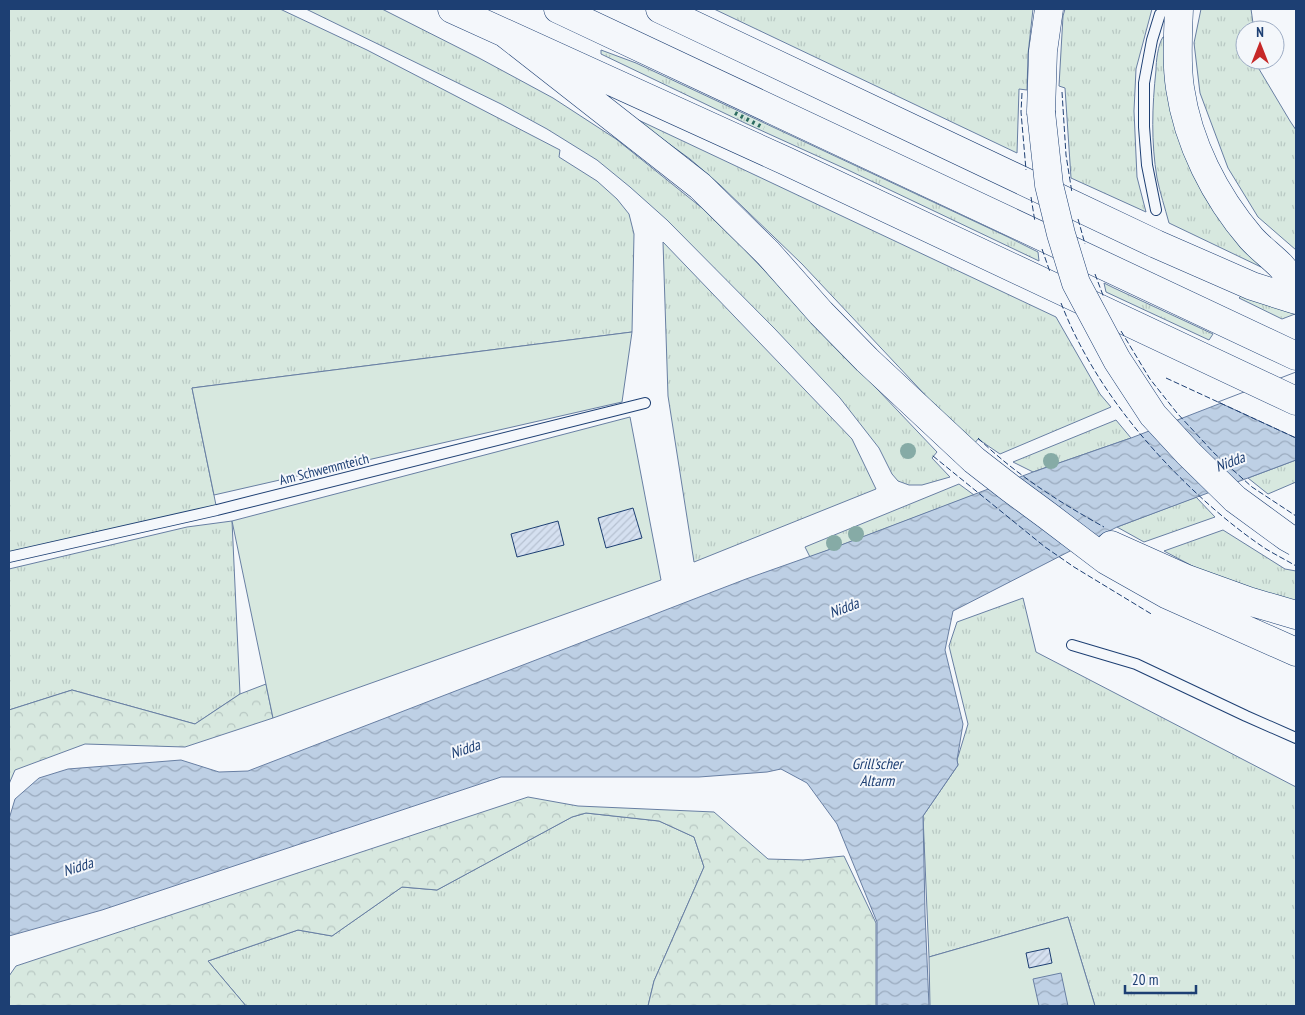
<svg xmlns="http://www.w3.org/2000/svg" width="1305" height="1015" font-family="'PT Sans Narrow',sans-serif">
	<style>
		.grass { fill: url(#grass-tufts); stroke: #687fa3 }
		.forest { fill: url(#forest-crowns); stroke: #687fa3 }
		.green { fill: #d7e8df; stroke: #687fa3 }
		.water { fill: url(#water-waves); stroke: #687fa3 }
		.pier { fill: #f4f7fb; stroke: #687fa3 }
		.building { fill: url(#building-hatch); stroke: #1d3f73 }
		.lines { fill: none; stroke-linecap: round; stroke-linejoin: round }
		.lane-casing { stroke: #1d3f73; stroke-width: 12 }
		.highway-casing { stroke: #1d3f73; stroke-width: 29 }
		.lane { stroke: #f4f7fb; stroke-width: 10 }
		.highway { stroke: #f4f7fb; stroke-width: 28 }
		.highway-bridge-casing { stroke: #1d3f73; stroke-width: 29; stroke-linecap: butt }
		.highway-bridge { stroke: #f4f7fb; stroke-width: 28 }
		.hedge { stroke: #2c6c60; stroke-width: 4; stroke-dasharray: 2.5 4; stroke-linecap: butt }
		.fence { stroke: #1d3f73; stroke-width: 1; stroke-dasharray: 6 2.5; stroke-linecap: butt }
		.tree { fill: #86aba6 }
		.labels { text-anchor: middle; stroke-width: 4; stroke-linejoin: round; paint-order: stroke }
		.street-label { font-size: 14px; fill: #1d3f73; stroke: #f4f7fb }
		.water-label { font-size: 15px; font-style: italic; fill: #1d3f73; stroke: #f4f7fb }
	</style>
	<defs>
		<pattern id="grass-tufts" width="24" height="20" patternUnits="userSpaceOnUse" patternTransform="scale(1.25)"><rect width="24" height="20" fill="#d7e8df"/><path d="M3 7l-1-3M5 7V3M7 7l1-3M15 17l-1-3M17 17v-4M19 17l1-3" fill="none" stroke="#b8c8c3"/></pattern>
		<pattern id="forest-crowns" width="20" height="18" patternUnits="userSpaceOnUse" patternTransform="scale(1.25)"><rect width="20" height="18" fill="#d7e8df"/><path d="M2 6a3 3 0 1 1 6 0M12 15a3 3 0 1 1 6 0" fill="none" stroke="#b8c8c3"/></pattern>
		<pattern id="water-waves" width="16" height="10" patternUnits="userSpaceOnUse" patternTransform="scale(1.25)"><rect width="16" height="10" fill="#bed0e5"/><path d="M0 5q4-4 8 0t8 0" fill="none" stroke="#9aaabe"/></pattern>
		<pattern id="building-hatch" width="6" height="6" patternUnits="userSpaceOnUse" patternTransform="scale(1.25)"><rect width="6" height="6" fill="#d5e0f0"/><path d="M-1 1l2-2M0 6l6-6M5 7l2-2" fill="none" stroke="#b6c1d1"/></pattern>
	</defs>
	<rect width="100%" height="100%" fill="#f4f7fb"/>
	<path class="grass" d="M 9,9 L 280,9 L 367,50 L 560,150 L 559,157 L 597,181 L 617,199 L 629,214 L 634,234 L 632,332 L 192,388 L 217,510 L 9,557 Z
		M 306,9 L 382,9 L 479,58 L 553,98 L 616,139 L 702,208 L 744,249 L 937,452 L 932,458 L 950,477 L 922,485 L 909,485 L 898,481 L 892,474 L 879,448 L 840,398 L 775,329 L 667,220 L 630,187 L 597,160 L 547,129 L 501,104 Z
		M 714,9 L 1033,9 L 1028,54 L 1027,90 L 1019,89 L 1017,153 Z
		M 1065,9 L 1152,9 L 1136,69 L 1134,111 L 1137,177 L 1146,212 L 1071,178 L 1065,88 L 1059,86 L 1063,16 Z
		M 1201,9 L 1251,9 L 1254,30 L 1245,30 L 1245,60 L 1258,60 L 1259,69 L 1290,121 L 1296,130 L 1296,250 L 1258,217 L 1228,168 L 1200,93 L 1194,43 Z
		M 1163,37 L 1166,38 L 1166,73 L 1261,263 L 1261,267 L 1169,223 C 1165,208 1160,193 1157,178 C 1151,142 1152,107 1156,70 C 1156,62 1158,44 1163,37 Z
		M 601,50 L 636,63 L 1008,237 L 1038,252 L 1039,261 L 848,170 L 747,124 L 601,54 Z
		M 632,117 L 1056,317 L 1100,394 L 1111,407 L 1000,454 L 978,439 L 974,444 L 944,415 L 802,264 L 719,184 L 690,159 Z
		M 663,242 L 852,439 L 876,489 L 694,562 L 668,396 Z
		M 1104,283 L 1114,288 L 1213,334 L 1209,340 L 1106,292 Z
		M 1246,291 L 1295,314 L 1282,319 L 1239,298 Z
		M 1116,420 L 1131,438 L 1033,472 L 1013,462 Z
		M 1296,460 L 1296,482 L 1268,494 L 1248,478 Z
		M 959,484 L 974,495 L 810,557 L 805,547 Z
		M 1196,497 L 1215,517 L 1144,542 L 1117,527 Z
		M 232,521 L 240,694 L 195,724 L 72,690 L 9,710 L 9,569 L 187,527 Z
		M 1223,530 L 1285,569 L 1296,571 L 1296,609 L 1217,579 L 1164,551 Z
		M 1023,598 L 1036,652 L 1296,787 L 1296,1006 L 1095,1006 L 1068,917 L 929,957 L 923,816 L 958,765 L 957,760 L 968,724 L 949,646 L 957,622 Z
		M 586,813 L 659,821 L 694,837 L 704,867 L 654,981 L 648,1006 L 246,1006 L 208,961 L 298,930 L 332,936 L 402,887 L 437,890 L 572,817 Z"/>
	<path class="forest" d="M 266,684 L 273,718 L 185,747 L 85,744 L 15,770 L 9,784 L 9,710 L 72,690 L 195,724 L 240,694 Z
		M 528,797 L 578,806 L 714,812 L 768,859 L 803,860 L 844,856 L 876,923 L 876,1006 L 648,1006 L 654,981 L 704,867 L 694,837 L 659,821 L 586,813 L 572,817 L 437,890 L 402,887 L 332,936 L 298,930 L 208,961 L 246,1006 L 9,1006 L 9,976 L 16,966 Z"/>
	<path class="green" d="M 632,332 L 622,402 L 214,495 L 192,388 Z
		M 630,417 L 661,580 L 273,718 L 232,521 Z
		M 1068,917 L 1095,1006 L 930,1006 L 929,957 Z"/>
	<path class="water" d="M 1296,374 L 1296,460 L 1117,527 L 953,611 L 945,650 L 963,724 L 957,760 L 958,765 L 923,816 L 925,913 L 929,1006 L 877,1006 L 877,922 L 837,824 L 807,783 L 781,769 L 767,772 L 699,777 L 501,777 L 102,910 L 9,936 L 9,819 L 15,799 L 39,778 L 68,769 L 181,760 L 219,772 L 248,771 L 746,579 L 828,550 L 1033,472 L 1131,438 Z
		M 1061,973 L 1068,1006 L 1039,1006 L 1033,979 Z"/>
	<path class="pier" d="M 1296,372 L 1296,438 L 1218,402 Z"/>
	<path class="building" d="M 633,508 L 642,538 L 606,548 L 598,518 Z
		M 558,521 L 564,545 L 517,557 L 511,534 Z
		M 1049,948 L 1052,963 L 1029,968 L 1026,953 Z"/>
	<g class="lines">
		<defs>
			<path id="lane" d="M 1156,210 L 1147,165 L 1144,127 L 1144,83 L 1152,40 L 1160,14 L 1166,9
				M 9,557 L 217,510 L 645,403
				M 1072,645 L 1136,664 L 1246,716 L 1296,738"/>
			<path id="highway" d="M 452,9 L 786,161 L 1296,401
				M 558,9 L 1296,356
				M 660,9 L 1156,244 L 1252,286 L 1296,300
				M 1179,9 C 1178,35 1176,62 1180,88 C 1188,143 1215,196 1251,238 C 1260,248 1271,256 1281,266 C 1286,272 1291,278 1296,283
				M 506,34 L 700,186 L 768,253 L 821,313 L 867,360 L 974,460 L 1010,488 L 1048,516 L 1106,560 L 1168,595 L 1296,652
				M 1041,112 L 1043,51 L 1049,9
				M 1111,545 L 1187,579 L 1248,601 L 1296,615"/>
		</defs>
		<use href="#lane" class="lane-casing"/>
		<use href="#highway" class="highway-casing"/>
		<use href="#lane" class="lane"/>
		<use href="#highway" class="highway"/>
		<defs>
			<path id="highway-bridge" d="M 1041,112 L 1049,185 L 1061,234 L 1076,283 L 1117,360 L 1153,415 L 1188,453 L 1235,499 L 1287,537 L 1296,542"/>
		</defs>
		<use href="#highway-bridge" class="highway-bridge-casing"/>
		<use href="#highway-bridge" class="highway-bridge"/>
		<path class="hedge" d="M 735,113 L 764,128"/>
		<path class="fence" d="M 1062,92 L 1066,155 L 1072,193
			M 1022,93 L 1021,112 L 1026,170
			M 1031,197 L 1035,222
			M 1078,219 L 1085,244
			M 1042,249 L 1050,272
			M 1095,274 L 1104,298
			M 1061,303 C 1091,380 1145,447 1206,502 C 1225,519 1245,535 1266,549 C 1276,555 1286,560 1296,566
			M 1121,331 L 1150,379 L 1177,413 L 1214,453 L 1252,487 L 1296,516
			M 1166,378 L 1296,438
			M 978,438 C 1015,474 1059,502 1104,527
			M 933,456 L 1045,547 L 1074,567 L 1153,615"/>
	</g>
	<g class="tree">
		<circle cx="908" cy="451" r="8"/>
		<circle cx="1051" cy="461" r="8"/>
		<circle cx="856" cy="534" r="8"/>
		<circle cx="834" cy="543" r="8"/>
	</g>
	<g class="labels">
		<g class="street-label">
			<text transform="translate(324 469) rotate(-14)" y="5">Am Schwemmteich</text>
		</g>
		<g class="water-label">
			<text transform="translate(1230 462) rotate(-21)" y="5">Nidda</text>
			<text transform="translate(844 608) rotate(-21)" y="5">Nidda</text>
			<text transform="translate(465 749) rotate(-18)" y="5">Nidda</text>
			<text x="877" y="769">Grill’scher<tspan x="877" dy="17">Altarm</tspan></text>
			<text transform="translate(78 867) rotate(-17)" y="5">Nidda</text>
		</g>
	</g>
	<rect width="1305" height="1015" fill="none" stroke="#1d3f73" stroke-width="20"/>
	<g transform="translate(1260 45)"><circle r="24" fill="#f4f7fb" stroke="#9eadc5"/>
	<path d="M0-4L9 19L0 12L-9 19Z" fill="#c62828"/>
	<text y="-8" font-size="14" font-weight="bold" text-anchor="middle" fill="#1d3f73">N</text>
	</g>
	<path d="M1125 985v8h71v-8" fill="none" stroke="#1d3f73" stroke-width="2.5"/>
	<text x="1132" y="985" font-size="15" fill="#1d3f73" stroke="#f4f7fb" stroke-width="4" paint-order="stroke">20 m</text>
</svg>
